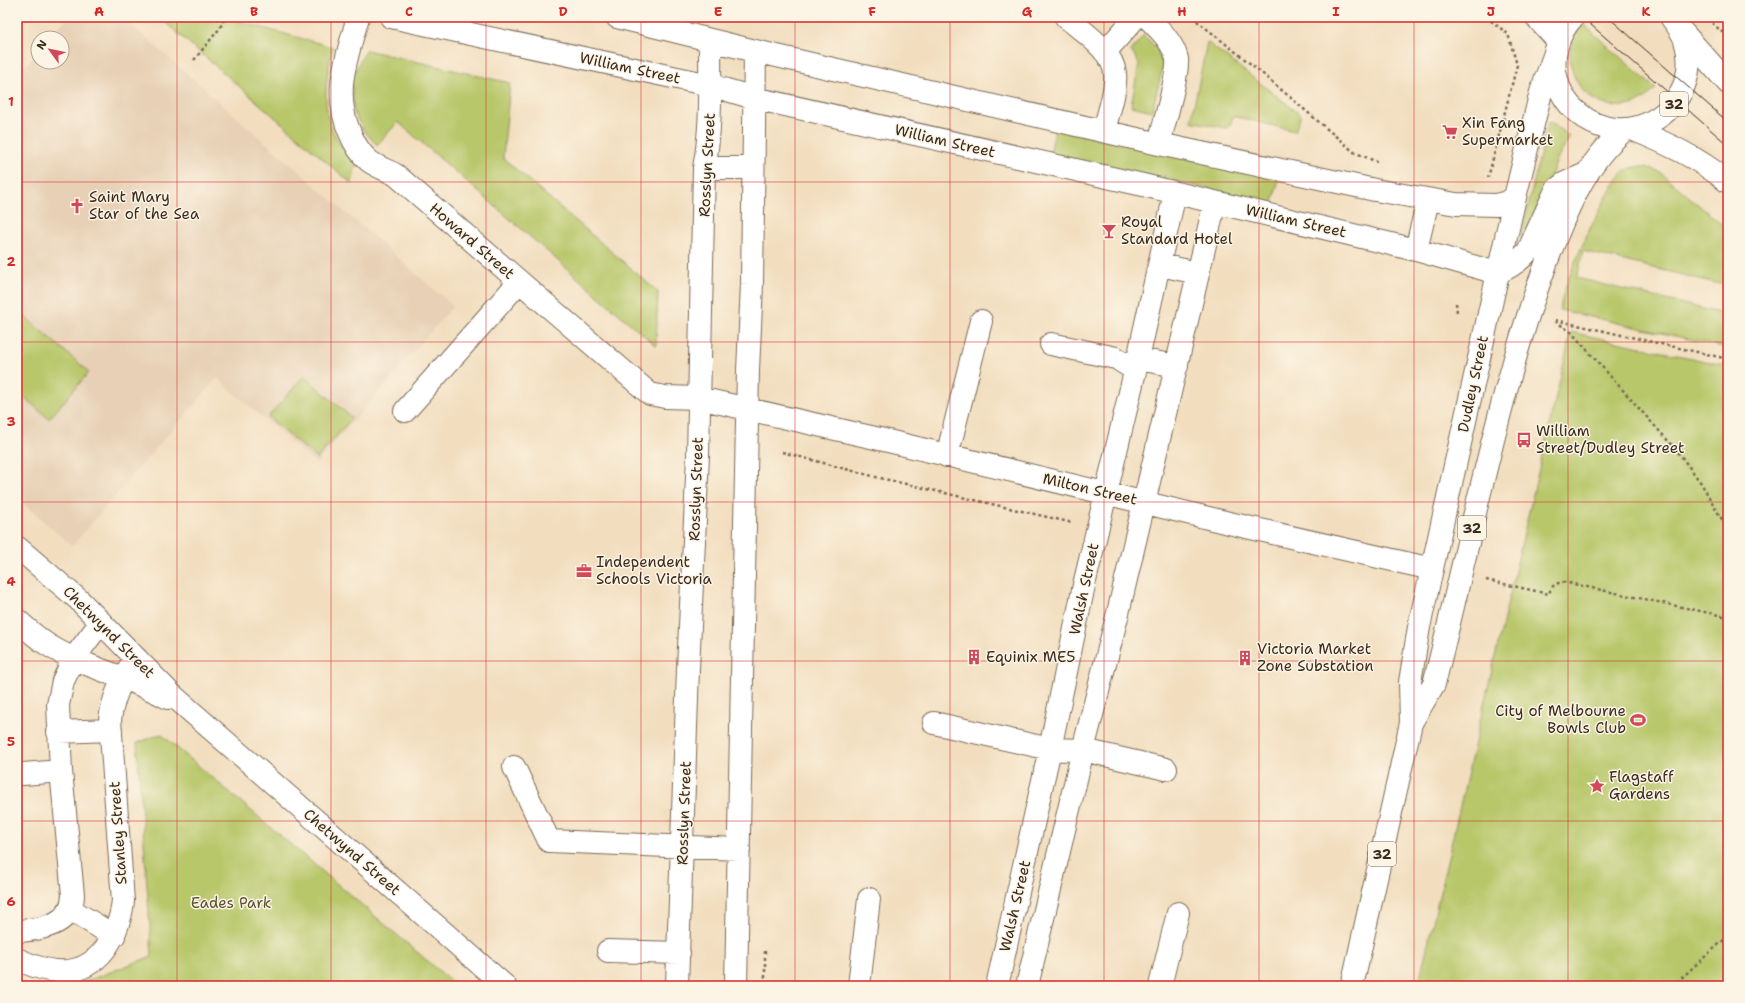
<svg xmlns="http://www.w3.org/2000/svg" width="1745" height="1003" font-family="'Shantell Sans',sans-serif">
	<style>
		.built { fill: #e7d0b5 }
		.green { fill: #b8c76a; stroke: #7a7844 }
		.lines { fill: none; stroke-linecap: round; stroke-linejoin: round }
		.minor-casing { stroke: #7b6956; stroke-width: 24 }
		.major-casing { stroke: #7b6956; stroke-width: 24 }
		.path { stroke: #7b6956; stroke-width: 2.5; stroke-dasharray: 3 3; stroke-linecap: butt }
		.minor { stroke: #fff; stroke-width: 22 }
		.major { stroke: #fff; stroke-width: 22 }
		.tram { stroke: #3b2a1e; stroke-width: 1 }
		.grid { fill: none; stroke: #d62828; stroke-width: 1; stroke-opacity: 0.55 }
		.labels { text-anchor: middle; stroke-width: 3; stroke-linejoin: round; paint-order: stroke }
		.shield { fill: #fcf5e5; stroke: #75675a; stroke-width: 1 }
		.shield-label { font-size: 14px; font-weight: bold; fill: #3b2a1e }
		.street-label { font-size: 15px; fill: #3b2a1e; stroke: #fcf5e5 }
		.poi-label { font-size: 15px; fill: #3b2a1e; stroke: #fcf5e5; text-anchor: start }
		.park-label { font-size: 15px; fill: #5a5131; stroke: #fcf5e5 }
		.neatline { fill: none; stroke: #d62828; stroke-width: 1.5 }
		.grid-label { font-size: 13px; text-anchor: middle; font-weight: bold; fill: #d62828 }
	</style>
	<rect width="100%" height="100%" fill="#fcf5e5"/>
	<filter id="ink" filterUnits="userSpaceOnUse"><feTurbulence type="fractalNoise" baseFrequency=".025" numOctaves="2"/><feDisplacementMap in="SourceGraphic" scale="8" xChannelSelector="R" yChannelSelector="G"/><feConvolveMatrix kernelMatrix="1 2 1 2 8 2 1 2 1" color-interpolation-filters="sRGB"/></filter>
	<filter id="wash" filterUnits="userSpaceOnUse"><feTurbulence type="fractalNoise" baseFrequency=".012" numOctaves="4" result="noise"/><feDisplacementMap in="SourceGraphic" scale="16" xChannelSelector="R" yChannelSelector="G"/><feGaussianBlur stdDeviation="0.9" result="paint"/><feColorMatrix in="noise" values="0 0 0 0 0 0 0 0 0 0 0 0 0 0 0 0 0 1.4 0 .05"/><feComposite in="paint" operator="in"/></filter>
	<g filter="url(#wash)">
		<rect width="100%" height="100%" fill="#f2debf"/>
		<path class="built" d="M 68,17 L 122,17 L 453,306 L 316,464 L 217,378 L 72,546 L 17,498 L 17,75 L 38,51 L 38,62 L 62,62 L 62,38 L 49,38 Z"/>
		<path class="green" d="M 159,17 L 229,17 L 248,24 L 333,47 C 326,78 320,111 337,139 C 343,148 350,156 356,164 L 352,184 Z
			M 1583,24 L 1656,89 C 1651,93 1645,99 1639,102 C 1632,106 1623,107 1615,106 C 1585,105 1565,74 1571,45 C 1573,37 1578,30 1583,24 Z
			M 1144,35 L 1157,49 L 1163,66 L 1152,111 L 1131,106 L 1139,63 L 1131,51 Z
			M 1207,42 L 1301,115 L 1295,131 L 1233,116 L 1230,125 L 1226,128 L 1191,121 Z
			M 366,50 L 510,83 L 503,158 L 658,292 L 656,346 L 398,122 L 377,145 L 363,130 L 354,113 L 351,78 Z
			M 1548,122 L 1550,122 L 1570,137 L 1558,158 L 1525,238 L 1523,238 L 1521,236 Z
			M 1055,129 L 1279,178 L 1273,203 L 1050,154 Z
			M 1635,167 L 1646,167 L 1661,173 L 1728,230 L 1728,286 L 1583,251 L 1577,278 L 1728,315 L 1728,348 L 1560,310 C 1561,286 1606,188 1624,172 C 1627,169 1631,168 1635,167 Z
			M 17,310 L 89,372 L 49,419 L 17,391 Z
			M 1571,332 L 1728,366 L 1728,986 L 1418,986 Z
			M 304,376 L 352,418 L 317,459 L 268,417 Z
			M 161,734 L 457,986 L 74,986 L 152,956 L 137,743 Z"/>
	</g>
	<g filter="url(#ink)">
		<g class="lines">
			<defs>
				<path id="minor" d="M 358,17 C 347,57 332,93 350,133 C 354,143 360,153 369,161 C 377,167 387,170 396,175 L 650,394 L 665,397 L 699,398 L 884,440 L 1229,523 L 1432,569
					M 391,17 L 710,85 L 754,98 L 1143,185 L 1416,250 L 1497,273
					M 617,17 L 755,51 L 1159,144 L 1375,190 L 1456,204 L 1496,205 L 1508,202 L 1515,197
					M 1066,17 C 1082,31 1113,51 1115,73 C 1117,90 1108,114 1104,130
					M 1147,17 C 1159,29 1173,42 1177,59 C 1179,73 1163,127 1159,144
					M 1679,28 L 1728,83
					M 1105,52 L 1136,17
					M 1632,129 C 1666,143 1699,158 1728,182
					M 704,168 L 753,168
					M 1416,250 L 1428,200
					M 1160,265 L 1198,273
					M 1051,344 L 1116,358 L 1127,365 L 1138,359 L 1177,366
					M 405,411 L 519,282
					M 947,456 L 981,321
					M 17,547 L 79,600 L 170,693 L 505,986
					M 17,620 C 27,629 37,638 48,645 C 85,668 130,677 168,698
					M 934,723 L 1050,749 L 1083,750 L 1166,769
					M 58,732 L 111,730
					M 514,767 L 549,841 L 739,849
					M 17,773 L 23,774 L 61,771
					M 70,909 L 114,936
					M 17,931 C 41,930 72,925 73,895 L 61,771 L 58,705 L 63,681 L 74,658 L 101,622
					M 608,951 L 679,953
					M 17,959 C 49,974 81,980 105,949 C 116,934 121,919 123,901 L 110,720 C 113,696 122,677 136,658
					M 677,986 L 688,669 L 698,456 L 704,168 C 712,126 710,82 710,40
					M 736,986 L 748,370 L 752,284 L 755,51
					M 859,986 L 869,899
					M 997,986 L 1050,749 L 1084,585 L 1138,359 L 1175,193
					M 1027,986 L 1083,750 L 1118,613 L 1215,202
					M 1160,986 L 1178,913"/>
				<path id="major" d="M 1536,17 L 1558,41
					M 1573,17 C 1559,32 1551,56 1556,76 C 1559,90 1566,103 1577,112 C 1628,158 1706,105 1685,40 C 1682,31 1676,24 1671,17
					M 1497,273 C 1509,268 1520,261 1528,251 L 1556,190 L 1565,183 L 1588,173
					M 1411,723 L 1434,684 C 1448,629 1461,573 1474,517 C 1495,430 1516,344 1547,261 C 1564,215 1586,160 1625,130
					M 1352,986 L 1411,723 L 1410,682 L 1419,627 L 1515,197 L 1541,92 L 1556,50"/>
			</defs>
			<use href="#minor" class="minor-casing"/>
			<use href="#major" class="major-casing"/>
			<path class="path" d="M 1192,17 L 1257,69 L 1354,152 L 1377,162
				M 1486,17 L 1508,34 L 1517,65 L 1488,178
				M 1712,23 L 1728,37
				M 194,60 L 220,28 L 225,17
				M 1456,303 L 1457,313
				M 1555,320 L 1728,359
				M 1555,321 L 1571,332 L 1678,452 L 1701,483 L 1728,530
				M 782,452 L 876,477 L 1073,523
				M 1486,580 L 1549,594 C 1551,586 1555,583 1564,582 L 1728,617
				M 765,951 L 765,986
				M 1677,982 L 1728,936
				M 1606,986 L 1677,982 L 1684,986"/>
			<use href="#minor" class="minor"/>
			<use href="#major" class="major"/>
			<path class="tram" d="M 1582,17 L 1728,145
				M 1608,17 L 1728,122"/>
		</g>
	</g>
	<path class="grid" d="M 177,17 L 177,986M 331,17 L 331,986M 486,17 L 486,986M 641,17 L 641,986M 795,17 L 795,986M 950,17 L 950,986M 1104,17 L 1104,986M 1259,17 L 1259,986M 1414,17 L 1414,986M 1568,17 L 1568,986M 17,182 L 1728,182M 17,342 L 1728,342M 17,502 L 1728,502M 17,661 L 1728,661M 17,821 L 1728,821"/>
	<defs>
		<symbol id="supermarket-bare" viewBox="-9 -9 18 18"><path d="M-6-5.5h2.5l.6 2H6L4.5 2H-2.5L-4.4-4H-6ZM-1.5 3.2a1.3 1.3 0 1 0 .1 0ZM3 3.2a1.3 1.3 0 1 0 .1 0Z" fill="#d1495b" stroke="#fcf5e5" stroke-width="2.5" paint-order="stroke"/></symbol>
		<symbol id="church-bare" viewBox="-9 -9 18 18"><path d="M-1.2-6h2.4v3.5h3.3v2.4h-3.3V6h-2.4V-.1h-3.3v-2.4h3.3Z" fill="#d1495b" stroke="#fcf5e5" stroke-width="2.5" paint-order="stroke"/></symbol>
		<symbol id="bar-bare" viewBox="-9 -9 18 18"><path d="M-6-5H6L.8 .8V4.5H3.5V6h-7V4.5H-.8V.8Z" fill="#d1495b" stroke="#fcf5e5" stroke-width="2.5" paint-order="stroke"/></symbol>
		<symbol id="bus-bare" viewBox="-9 -9 18 18"><path d="M-5-6H5V4H4V6H2V4H-2V6H-4V4H-5ZM-3.5-4V0h7V-4ZM-3.5 1.2v1.5H-2V1.2ZM2 1.2v1.5H3.5V1.2Z" fill="#d1495b" stroke="#fcf5e5" stroke-width="2.5" paint-order="stroke"/></symbol>
		<symbol id="office-bare" viewBox="-9 -9 18 18"><path d="M-6-3h4V-5.5h4V-3h4V5H-6ZM-1-4.5V-3h2v-1.5ZM-6 0V1H6V0Z" fill="#d1495b" stroke="#fcf5e5" stroke-width="2.5" paint-order="stroke"/></symbol>
		<symbol id="building-bare" viewBox="-9 -9 18 18"><path d="M-4-6H4V6H1V3H-1V6H-4ZM-2.5-4.3h1.7v1.8h-1.7ZM.8-4.3h1.7v1.8H.8ZM-2.5-1h1.7V.8h-1.7ZM.8-1h1.7V.8H.8Z" fill="#d1495b" stroke="#fcf5e5" stroke-width="2.5" paint-order="stroke"/></symbol>
		<symbol id="stadium-bare" viewBox="-9 -9 18 18"><path d="M0-5a6.5 5 0 1 0 0 10a6.5 5 0 1 0 0-10ZM-3.5-1.8h7v3.6h-7Z" fill="#d1495b" stroke="#fcf5e5" stroke-width="2.5" paint-order="stroke"/></symbol>
		<symbol id="sight-bare" viewBox="-9 -9 18 18"><path d="M0-6L1.8-2.2L6-1.7L2.9 1.2L3.7 5.4L0 3.3L-3.7 5.4L-2.9 1.2L-6-1.7L-1.8-2.2Z" fill="#d1495b" stroke="#fcf5e5" stroke-width="2.5" paint-order="stroke"/></symbol>
	</defs>
	<g fill-rule="evenodd">
		<use href="#supermarket-bare" x="1439" y="121" width="22" height="22"/>
		<use href="#church-bare" x="66" y="195" width="22" height="22"/>
		<use href="#bar-bare" x="1098" y="220" width="22" height="22"/>
		<use href="#bus-bare" x="1513" y="429" width="22" height="22"/>
		<use href="#office-bare" x="573" y="560" width="22" height="22"/>
		<use href="#building-bare" x="963" y="646" width="22" height="22"/>
		<use href="#building-bare" x="1234" y="647" width="22" height="22"/>
		<use href="#stadium-bare" x="1627" y="709" width="22" height="22"/>
		<use href="#sight-bare" x="1586" y="775" width="22" height="22"/>
	</g>
	<g class="labels">
		<g class="shield">
			<rect x="1660" y="92" width="28" height="24" rx="3"/>
			<rect x="1458" y="516" width="28" height="24" rx="3"/>
			<rect x="1368" y="842" width="28" height="24" rx="3"/>
		</g>
		<g class="shield-label">
			<text x="1674" y="109">32</text>
			<text x="1472" y="533">32</text>
			<text x="1382" y="859">32</text>
		</g>
		<g class="street-label">
			<text transform="translate(630 68) rotate(12)" y="5">William Street</text>
			<text transform="translate(945 141) rotate(13)" y="5">William Street</text>
			<text transform="translate(707 165) rotate(-87)" y="5">Rosslyn Street</text>
			<text transform="translate(1296 221) rotate(13)" y="5">William Street</text>
			<text transform="translate(472 241) rotate(41)" y="5">Howard Street</text>
			<text transform="translate(1473 384) rotate(-78)" y="5">Dudley Street</text>
			<text transform="translate(696 489) rotate(-88)" y="5">Rosslyn Street</text>
			<text transform="translate(1090 489) rotate(13)" y="5">Milton Street</text>
			<text transform="translate(1084 589) rotate(-78)" y="5">Walsh Street</text>
			<text transform="translate(109 632) rotate(45)" y="5">Chetwynd Street</text>
			<text transform="translate(684 813) rotate(-88)" y="5">Rosslyn Street</text>
			<text transform="translate(118 833) rotate(-94)" y="5">Stanley Street</text>
			<text transform="translate(352 852) rotate(41)" y="5">Chetwynd Street</text>
			<text transform="translate(1015 906) rotate(-77)" y="5">Walsh Street</text>
		</g>
		<g class="poi-label">
			<text x="1462" y="128">Xin Fang<tspan x="1462" dy="17">Supermarket</tspan></text>
			<text x="89" y="202">Saint Mary<tspan x="89" dy="17">Star of the Sea</tspan></text>
			<text x="1121" y="227">Royal<tspan x="1121" dy="17">Standard Hotel</tspan></text>
			<text x="1536" y="436">William<tspan x="1536" dy="17">Street/Dudley Street</tspan></text>
			<text x="596" y="567">Independent<tspan x="596" dy="17">Schools Victoria</tspan></text>
			<text x="1257" y="654">Victoria Market<tspan x="1257" dy="17">Zone Substation</tspan></text>
			<text x="986" y="662">Equinix ME5</text>
			<text x="1626" y="716" text-anchor="end">City of Melbourne<tspan x="1626" dy="17">Bowls Club</tspan></text>
			<text x="1609" y="782">Flagstaff<tspan x="1609" dy="17">Gardens</tspan></text>
		</g>
		<g class="park-label">
			<text x="231" y="908">Eades Park</text>
		</g>
	</g>
	<rect width="1745" height="1003" fill="none" stroke="#fcf5e5" stroke-width="44"/>
	<g transform="translate(50 50) rotate(303)"><circle r="19" fill="#fcf5e5" stroke="#afa495"/>
	<path d="M0-3L7 15L0 10L-7 15Z" fill="#d1495b"/>
	<text y="-6" font-size="11" font-weight="bold" text-anchor="middle" fill="#3b2a1e">N</text>
	</g>
	<rect x="22" y="22" width="1701" height="959" class="neatline"/>
	<g class="grid-label">
		<text x="99" y="16">A</text>
		<text x="254" y="16">B</text>
		<text x="409" y="16">C</text>
		<text x="563" y="16">D</text>
		<text x="718" y="16">E</text>
		<text x="872" y="16">F</text>
		<text x="1027" y="16">G</text>
		<text x="1182" y="16">H</text>
		<text x="1336" y="16">I</text>
		<text x="1491" y="16">J</text>
		<text x="1646" y="16">K</text>
		<text x="11" y="106">1</text>
		<text x="11" y="266">2</text>
		<text x="11" y="426">3</text>
		<text x="11" y="586">4</text>
		<text x="11" y="746">5</text>
		<text x="11" y="906">6</text>
	</g>
</svg>
